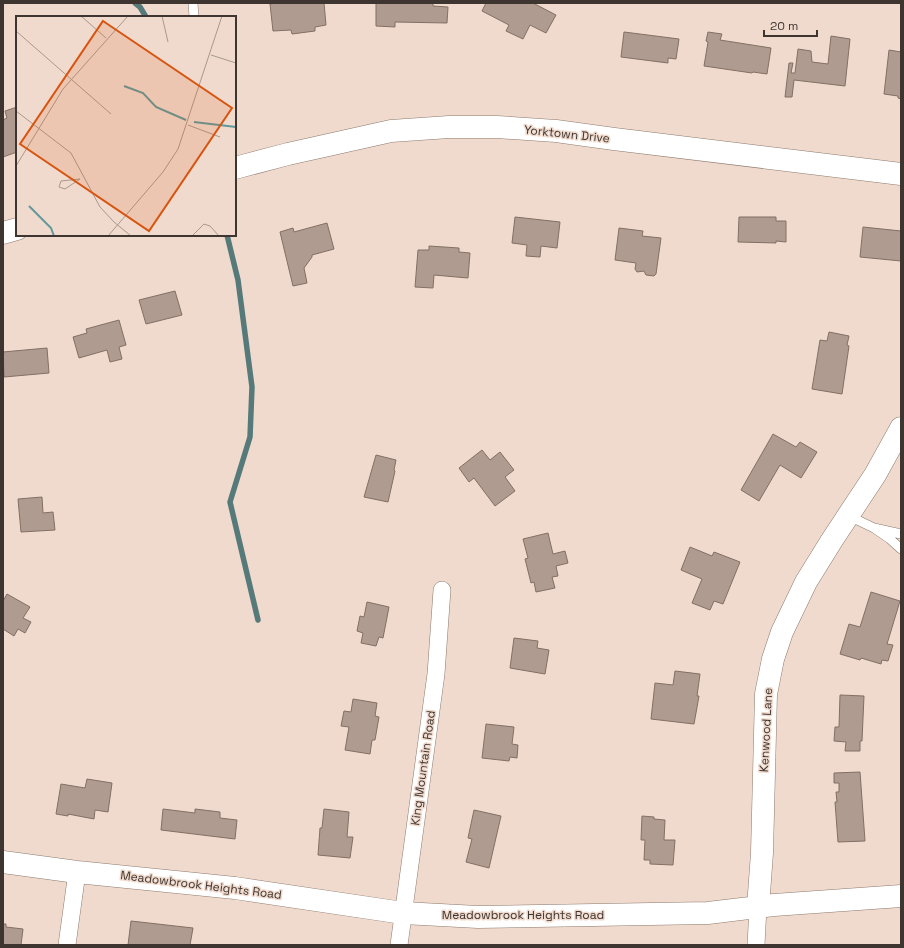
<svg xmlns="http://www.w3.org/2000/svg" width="904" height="948" font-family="'Space Grotesk',sans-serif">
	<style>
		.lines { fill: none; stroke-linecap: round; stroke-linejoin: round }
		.stream { stroke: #567a7a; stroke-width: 5.5 }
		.building { fill: #af9b8f; stroke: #836f64 }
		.service-casing { stroke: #8d7a6e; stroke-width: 10 }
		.minor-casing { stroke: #8d7a6e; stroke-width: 18 }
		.tertiary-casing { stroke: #8d7a6e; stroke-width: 23 }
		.service { stroke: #fff; stroke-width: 9 }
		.minor { stroke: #fff; stroke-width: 17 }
		.tertiary { stroke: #fff; stroke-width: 22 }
		.labels { text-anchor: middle; stroke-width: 3; stroke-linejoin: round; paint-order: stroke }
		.street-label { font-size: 12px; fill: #3e3530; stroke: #f0dacd }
		.inset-river { fill: none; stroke: #619899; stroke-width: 2 }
		.inset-road { fill: none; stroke: #a9988e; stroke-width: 1 }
		.view { fill: #d75510; fill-opacity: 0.15; stroke: #d75510; stroke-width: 2 }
		.inset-edge { fill: none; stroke: #3e3530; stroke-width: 2 }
	</style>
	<rect width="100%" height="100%" fill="#f0dacd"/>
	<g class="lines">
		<path class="stream" d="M 135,3 L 140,7 L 146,17
			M 227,235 L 238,280 L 252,387 L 250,437 L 230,502 L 258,620"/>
	</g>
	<path class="building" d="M 276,3 L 324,3 L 326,25 L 315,27 L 315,31 L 292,34 L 291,30 L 273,31 L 270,4 Z
		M 376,3 L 433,3 L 433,6 L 448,7 L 447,23 L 395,22 L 395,27 L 376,26 Z
		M 486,3 L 533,3 L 556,15 L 546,33 L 530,25 L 523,39 L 506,31 L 509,25 L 482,11 Z
		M 624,32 L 679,39 L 676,59 L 668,58 L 668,63 L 621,57 Z
		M 708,32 L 722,34 L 720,40 L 771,48 L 767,74 L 753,72 L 752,73 L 704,66 L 708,42 L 706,41 Z
		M 831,36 L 850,39 L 845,86 L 794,80 L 792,97 L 785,97 L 789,63 L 793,63 L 791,73 L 795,73 L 798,49 L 811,51 L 812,62 L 828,64 Z
		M 889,50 L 901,52 L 901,99 L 898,98 L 898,96 L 884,94 Z
		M 17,107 L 17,152 L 3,157 L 3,120 L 7,118 L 5,111 Z
		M 515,217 L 560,222 L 557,248 L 541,246 L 540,257 L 526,256 L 527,245 L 512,243 Z
		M 739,217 L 776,217 L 776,221 L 786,221 L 786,242 L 776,241 L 776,243 L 738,242 Z
		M 327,223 L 334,249 L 312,255 L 312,257 L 304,268 L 307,283 L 293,286 L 280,232 L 293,228 L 294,232 Z
		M 863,227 L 901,231 L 901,261 L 860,257 Z
		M 619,228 L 643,231 L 642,236 L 661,238 L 656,274 L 654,276 L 646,275 L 644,271 L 637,272 L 635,269 L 636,263 L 615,260 Z
		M 429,246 L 459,248 L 459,252 L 470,253 L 468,278 L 434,275 L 433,288 L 415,287 L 418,250 L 429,250 Z
		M 175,291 L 182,315 L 146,324 L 139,300 Z
		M 119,320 L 126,345 L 119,347 L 122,359 L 110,362 L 107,350 L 79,358 L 73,337 L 87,333 L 86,329 Z
		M 829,332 L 849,336 L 847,345 L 849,346 L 842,394 L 812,389 L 820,340 L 827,341 Z
		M 47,348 L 49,373 L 4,377 L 3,352 Z
		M 773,434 L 796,447 L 800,442 L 817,452 L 801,478 L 780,465 L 759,501 L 741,490 Z
		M 482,450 L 490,460 L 500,452 L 514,470 L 505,477 L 515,491 L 495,506 L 474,478 L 469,482 L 459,468 Z
		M 376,455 L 396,460 L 394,470 L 395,471 L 388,502 L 364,497 Z
		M 42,497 L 43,513 L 53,512 L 55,530 L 21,532 L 18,499 Z
		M 548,533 L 553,554 L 565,551 L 568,563 L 556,566 L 558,576 L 552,577 L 555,588 L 536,592 L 534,582 L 531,583 L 525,559 L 528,558 L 523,539 Z
		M 690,547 L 712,556 L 714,552 L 740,562 L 723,604 L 714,601 L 710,610 L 692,603 L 702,579 L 681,570 Z
		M 871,592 L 900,601 L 887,644 L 893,645 L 888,661 L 882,660 L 881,664 L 861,658 L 860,660 L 840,654 L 849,624 L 860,627 Z
		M 7,594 L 30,607 L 23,618 L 31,622 L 25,633 L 18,629 L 14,636 L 3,629 L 3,601 Z
		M 367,602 L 389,607 L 383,638 L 379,637 L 376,646 L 361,643 L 363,633 L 357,631 L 360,616 L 364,617 Z
		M 514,638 L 538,641 L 537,648 L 549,650 L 545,674 L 510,668 Z
		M 675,671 L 700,674 L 697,696 L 699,696 L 694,724 L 651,719 L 655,683 L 673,685 Z
		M 840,695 L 864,696 L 862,741 L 860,741 L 860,751 L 845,751 L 846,742 L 834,741 L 835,727 L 839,727 Z
		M 353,699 L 377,703 L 375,716 L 379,717 L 375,740 L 372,740 L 370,754 L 345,750 L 349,727 L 341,726 L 344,711 L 351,712 Z
		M 486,724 L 514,727 L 512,744 L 518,745 L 517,758 L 510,757 L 509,761 L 482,758 Z
		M 860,772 L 865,841 L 838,842 L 835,802 L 837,802 L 836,792 L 839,792 L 839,783 L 834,783 L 834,773 Z
		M 87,779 L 112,783 L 108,812 L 95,810 L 94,819 L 68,814 L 68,816 L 56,814 L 61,784 L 85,788 Z
		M 163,809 L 195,813 L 195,809 L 220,812 L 220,818 L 237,820 L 235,839 L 161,830 Z
		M 324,809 L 349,812 L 347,837 L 353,837 L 350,858 L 318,855 L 320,828 L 322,828 Z
		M 474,810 L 501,816 L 489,868 L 466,862 L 472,839 L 468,838 Z
		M 642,816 L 654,817 L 654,819 L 665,820 L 664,840 L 675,840 L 673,865 L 650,864 L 650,860 L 644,860 L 645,840 L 641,840 Z
		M 131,921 L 193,928 L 190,945 L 128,945 Z
		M 3,924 L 6,924 L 6,927 L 23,929 L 21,945 L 3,945 Z"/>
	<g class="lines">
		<defs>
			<path id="service" d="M 193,3 L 194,17
				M 849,516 L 874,528
				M 901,534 L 874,528 L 890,539 L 901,549"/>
			<path id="minor" d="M 67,945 L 77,872
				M 399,945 L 436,674 L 442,590
				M 756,945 L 758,907"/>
			<path id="tertiary" d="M 235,168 L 288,154 L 391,131 L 449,127 L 497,127 L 556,131 L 614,139 L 901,174
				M 3,233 L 17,229
				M 3,862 L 77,872 L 235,888 L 403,913 L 478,917 L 708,913 L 774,905 L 901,896
				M 758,907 L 762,853 L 766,694 L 773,659 L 782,632 L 806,582 L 832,540 L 875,475 L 901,428"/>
		</defs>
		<use href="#service" class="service-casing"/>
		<use href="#minor" class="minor-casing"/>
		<use href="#tertiary" class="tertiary-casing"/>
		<use href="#service" class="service"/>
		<use href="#minor" class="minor"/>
		<use href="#tertiary" class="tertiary"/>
	</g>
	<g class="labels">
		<g class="street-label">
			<text transform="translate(567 134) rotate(6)" y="4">Yorktown Drive</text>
			<text transform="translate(766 730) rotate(-87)" y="4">Kenwood Lane</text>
			<text transform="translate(423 768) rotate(-82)" y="4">King Mountain Road</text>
			<text transform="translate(201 885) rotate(7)" y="4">Meadowbrook Heights Road</text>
			<text x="523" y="919">Meadowbrook Heights Road</text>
		</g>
	</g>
	<g transform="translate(16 16)">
		<rect width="220" height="220" fill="#f0dacd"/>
		<path class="inset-river" d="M 108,70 L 127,77 L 140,91 L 170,104M 178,106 L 220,111M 13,190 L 35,212 L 38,220"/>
		<path class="inset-road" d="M 65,0 L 90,22M 146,0 L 152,26M 0,15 L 95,98M 195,39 L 220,47M 0,95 L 55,137 L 84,191 L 98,206 L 115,220M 172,109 L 204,121M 0,150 L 47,73 L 112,0M 64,163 L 49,173 L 43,171 L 45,165 ZM 92,220 L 147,156 L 162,133 L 206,0M 176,220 L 188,208 L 194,210 L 203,220"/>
		<path class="view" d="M 87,5 L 216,92 L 133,215 L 4,128 Z"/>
		<rect width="220" height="220" class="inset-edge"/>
	</g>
	<rect width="904" height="948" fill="none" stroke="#3e3530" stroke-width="8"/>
	<path d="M764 30v6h53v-6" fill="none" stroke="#3e3530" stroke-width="2"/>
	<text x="770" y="30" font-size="12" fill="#3e3530" stroke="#f0dacd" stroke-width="3" paint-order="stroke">20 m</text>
</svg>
